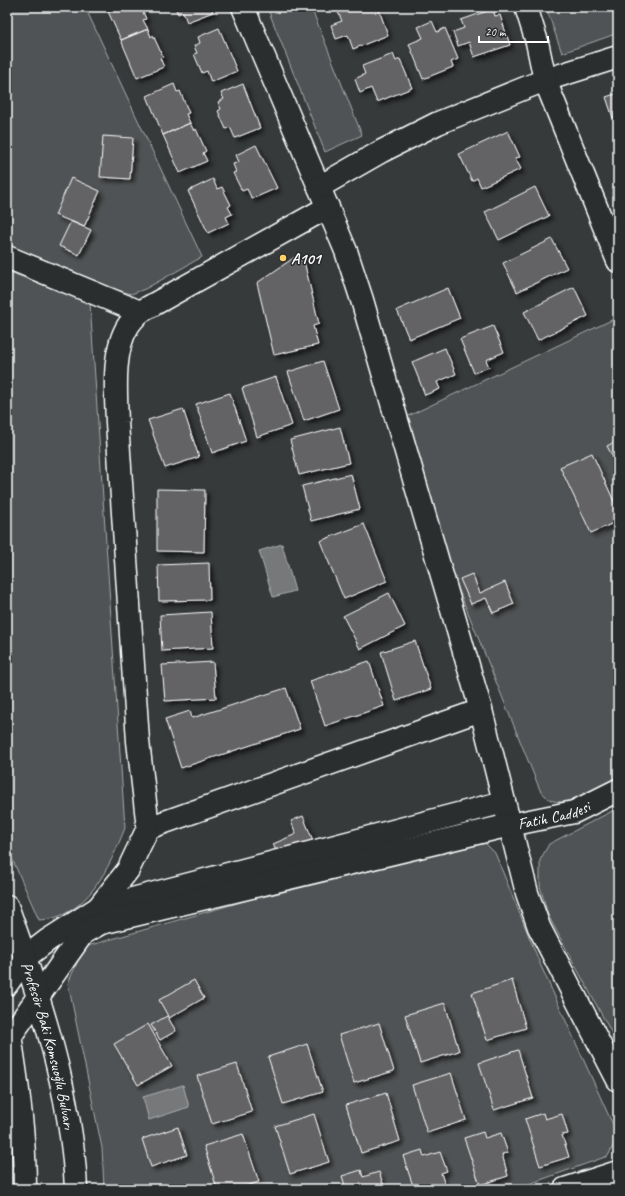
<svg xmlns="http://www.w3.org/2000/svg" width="625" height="1196" font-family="Caveat,sans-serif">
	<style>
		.green { fill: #505354; stroke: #a8a9aa }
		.water { fill: #767879; stroke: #adaeaf }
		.building { fill: #636465; stroke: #fff; filter: url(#shadow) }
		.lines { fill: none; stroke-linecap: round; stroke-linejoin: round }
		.minor-casing { stroke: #fff; stroke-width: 25 }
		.major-casing { stroke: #fff; stroke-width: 25 }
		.minor { stroke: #2a2d2e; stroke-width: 22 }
		.major { stroke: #2a2d2e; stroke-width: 22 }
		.poi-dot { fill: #ffd166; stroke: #2a2d2e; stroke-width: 1.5 }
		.labels { text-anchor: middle; stroke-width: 3; stroke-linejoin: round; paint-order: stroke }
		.poi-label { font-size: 16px; font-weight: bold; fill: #fff; stroke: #2a2d2e; text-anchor: start }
		.street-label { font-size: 16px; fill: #fff; stroke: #2a2d2e }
	</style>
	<defs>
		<filter id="shadow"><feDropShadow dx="3.5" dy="3.5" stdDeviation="2" flood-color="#0009"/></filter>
	</defs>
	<rect width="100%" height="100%" fill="#373a3b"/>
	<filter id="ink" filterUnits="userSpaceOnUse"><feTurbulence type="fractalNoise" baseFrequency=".025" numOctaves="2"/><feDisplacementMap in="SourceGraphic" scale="8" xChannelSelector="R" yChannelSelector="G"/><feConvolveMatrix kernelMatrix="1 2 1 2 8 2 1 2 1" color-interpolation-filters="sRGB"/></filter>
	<g filter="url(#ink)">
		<path class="green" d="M 7,7 L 85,7 L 202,257 L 145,289 L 131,294 L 94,283 L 7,246 Z
			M 267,7 L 311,7 L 362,135 L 325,152 Z
			M 546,7 L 618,7 L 618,33 L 562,53 Z
			M 7,271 L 90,303 L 125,828 C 110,866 87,919 39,920 L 7,847 Z
			M 618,317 L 618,776 C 601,786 568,810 549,799 C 546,797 543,793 540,790 L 449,566 L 406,417 Z
			M 618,808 L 618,1045 L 548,915 L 540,886 L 540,860 L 549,844 Z
			M 461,839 L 485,843 L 495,853 L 541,966 L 618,1136 L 608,1156 L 515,1189 L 104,1189 L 102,1148 L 68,983 L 84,947 Z"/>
		<path class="water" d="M 282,544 L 295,591 L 273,597 L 259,551 Z
			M 183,1085 L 189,1107 L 149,1120 L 143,1097 Z"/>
		<path class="building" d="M 106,7 L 141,7 L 146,19 L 143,20 L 148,29 L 121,40 Z
			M 175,7 L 211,7 L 213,12 L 187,22 L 183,12 L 178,14 Z
			M 351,7 L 378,7 L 388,35 L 353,49 L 348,35 L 336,39 L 331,25 L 342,21 L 338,12 Z
			M 493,9 L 495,16 L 500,15 L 510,45 L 474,57 L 469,42 L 458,46 L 453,32 L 464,28 L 461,20 Z
			M 432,21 L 437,32 L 445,28 L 458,59 L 451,62 L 453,67 L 423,79 L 409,44 L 423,38 L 418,27 Z
			M 219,28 L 237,71 L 211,82 L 207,71 L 202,73 L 194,54 L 197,53 L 194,46 L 200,43 L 198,37 Z
			M 148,29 L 151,37 L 153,35 L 163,57 L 160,58 L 164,67 L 137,78 L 121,40 Z
			M 393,54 L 396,61 L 400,59 L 412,88 L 377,102 L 371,88 L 360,93 L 355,79 L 365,74 L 362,66 Z
			M 174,84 L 177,92 L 180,91 L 189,113 L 186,114 L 190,123 L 163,135 L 147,96 Z
			M 243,84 L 260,128 L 235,138 L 230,127 L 226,129 L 218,111 L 221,109 L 218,102 L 224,99 L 221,93 Z
			M 618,93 L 618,116 L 613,118 L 606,97 Z
			M 190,123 L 194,131 L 196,129 L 206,151 L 203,153 L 207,161 L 180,173 L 163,135 Z
			M 508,131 L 520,157 L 515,158 L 521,169 L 481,187 L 477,178 L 472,181 L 459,154 Z
			M 103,136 L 133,138 L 130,179 L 100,177 Z
			M 256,145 L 277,188 L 252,199 L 247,189 L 242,191 L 233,173 L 236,172 L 233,164 L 239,162 L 236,155 Z
			M 71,178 L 100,191 L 84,227 L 55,215 Z
			M 213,179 L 217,189 L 222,187 L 231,205 L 228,207 L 232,214 L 226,217 L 229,223 L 208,233 L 188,191 Z
			M 535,187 L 549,216 L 499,240 L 485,212 Z
			M 71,221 L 91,230 L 79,255 L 59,246 Z
			M 552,239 L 567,268 L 517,292 L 503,263 Z
			M 295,257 L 304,261 L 319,324 L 313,326 L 318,345 L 274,355 L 257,283 Z
			M 574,287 L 588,316 L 538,340 L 524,312 Z
			M 448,288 L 460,318 L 409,339 L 397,310 Z
			M 493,326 L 504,352 L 486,360 L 489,367 L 474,373 L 460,339 Z
			M 445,348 L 456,374 L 437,382 L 440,389 L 425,395 L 412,362 Z
			M 323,361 L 339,409 L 304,421 L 288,372 Z
			M 276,377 L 292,425 L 257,437 L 242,388 Z
			M 230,393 L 246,441 L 212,453 L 196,404 Z
			M 183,409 L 199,457 L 165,468 L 148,420 Z
			M 340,427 L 349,463 L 299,475 L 290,440 Z
			M 618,440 L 618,467 L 607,446 Z
			M 592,453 L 618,510 L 618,521 L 591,533 L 560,467 Z
			M 351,474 L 360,509 L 311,521 L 302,486 Z
			M 157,489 L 205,490 L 204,552 L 157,551 Z
			M 364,524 L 387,581 L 344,599 L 320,541 Z
			M 209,563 L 210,600 L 159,601 L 158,565 Z
			M 472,574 L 480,593 L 505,582 L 514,604 L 493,613 L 486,598 L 471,604 L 460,579 Z
			M 389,593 L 405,626 L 360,649 L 343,616 Z
			M 211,612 L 213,648 L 162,651 L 160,615 Z
			M 415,641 L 431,689 L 396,701 L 381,652 Z
			M 369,661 L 384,706 L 325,726 L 310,681 Z
			M 213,662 L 216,698 L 165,701 L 162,665 Z
			M 286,688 L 300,729 L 181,768 L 165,719 L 190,711 L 192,718 Z
			M 303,816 L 314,843 L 279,857 L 273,844 L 296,834 L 291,821 Z
			M 194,980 L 204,998 L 169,1018 L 159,1000 Z
			M 512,980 L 526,1028 L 487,1040 L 472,993 Z
			M 445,1003 L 459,1051 L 420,1063 L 405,1015 Z
			M 167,1016 L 176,1031 L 160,1040 L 151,1025 Z
			M 379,1023 L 394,1071 L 354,1083 L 339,1035 Z
			M 148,1024 L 172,1066 L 138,1085 L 114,1044 Z
			M 307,1044 L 323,1092 L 283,1104 L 268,1057 Z
			M 518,1050 L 533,1098 L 494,1110 L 479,1063 Z
			M 237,1064 L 252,1112 L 212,1124 L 197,1076 Z
			M 451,1073 L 466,1120 L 427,1133 L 412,1085 Z
			M 386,1093 L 400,1141 L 361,1153 L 346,1105 Z
			M 543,1113 L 545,1119 L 562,1114 L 568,1134 L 562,1135 L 569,1157 L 540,1166 L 525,1119 Z
			M 314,1114 L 329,1162 L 290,1174 L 275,1126 Z
			M 178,1127 L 187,1155 L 151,1167 L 142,1139 Z
			M 483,1132 L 485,1138 L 501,1133 L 508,1153 L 502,1154 L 508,1176 L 480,1185 L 464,1138 Z
			M 243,1134 L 259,1182 L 236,1189 L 217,1189 L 204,1146 Z
			M 422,1150 L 424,1157 L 440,1152 L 447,1171 L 441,1173 L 446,1189 L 414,1189 L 403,1156 Z
			M 361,1170 L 363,1177 L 379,1172 L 385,1189 L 346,1189 L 342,1176 Z"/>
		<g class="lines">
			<defs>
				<g id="minor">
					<path d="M 243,7 L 346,251 L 362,300 L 481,710"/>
					<path d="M 618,57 L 545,80 L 618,261"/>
					<path d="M 319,187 L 382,151 L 438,123 L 545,80 L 537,42 L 526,7"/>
					<path d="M 328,207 L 140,312 C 136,316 131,321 128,326 C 112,351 116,394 117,422 L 138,741 L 148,828 L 481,710 L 527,893 L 539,927 L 618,1080"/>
					<path d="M 7,257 L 140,312"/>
					<path d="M 98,908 L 128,870 L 148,828"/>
					<path d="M 7,984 L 26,957 L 48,940 L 98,908 L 504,802"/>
					<path id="s1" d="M 7,1041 L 83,933 L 101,923 L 510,825 L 574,812 L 618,790"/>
					<path d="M 565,1189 L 618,1172"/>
				</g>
				<g id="major">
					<path id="s2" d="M 7,906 C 39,995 72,1093 76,1189"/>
					<path d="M 7,1028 L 10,1035 C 18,1087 25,1137 25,1189"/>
				</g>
			</defs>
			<use href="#minor" class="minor-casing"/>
			<use href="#major" class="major-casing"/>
			<use href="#minor" class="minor"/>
			<use href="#major" class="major"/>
		</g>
	</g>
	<circle class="poi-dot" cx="283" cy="258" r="4"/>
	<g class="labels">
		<g class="poi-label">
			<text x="291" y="264">A101</text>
		</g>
		<g class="street-label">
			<text dy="6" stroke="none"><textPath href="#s1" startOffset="618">Fatih Caddesi</textPath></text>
			<text dy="6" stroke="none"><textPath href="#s2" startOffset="146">Profesör Baki Komsuoğlu Bulvarı</textPath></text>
		</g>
	</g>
	<rect width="625" height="1196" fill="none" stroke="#2a2d2e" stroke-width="24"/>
	<rect x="12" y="12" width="601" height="1172" fill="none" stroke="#fff" stroke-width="1.5" filter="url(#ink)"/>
	<path d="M479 36v6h69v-6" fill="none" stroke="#ffffff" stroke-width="2"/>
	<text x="485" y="36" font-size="12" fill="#ffffff" stroke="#2a2d2e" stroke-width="3" paint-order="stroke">20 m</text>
</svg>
